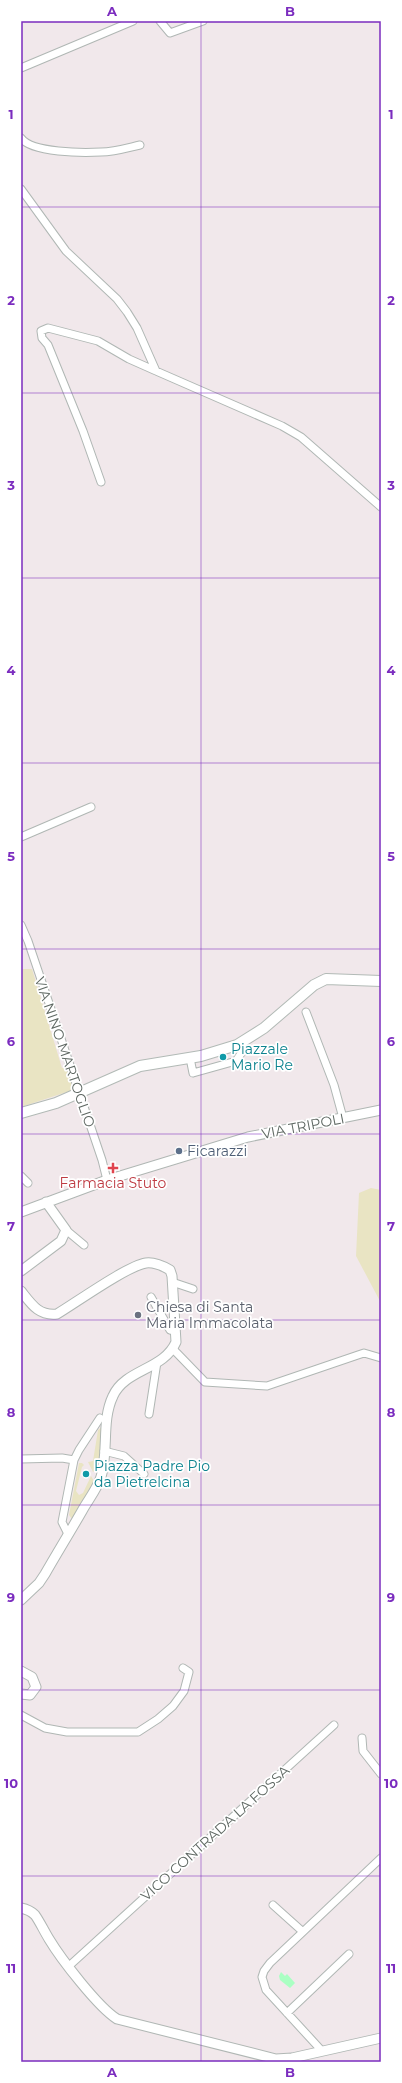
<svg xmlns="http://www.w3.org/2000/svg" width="402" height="2083" font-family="Montserrat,sans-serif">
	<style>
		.green { fill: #e9e4c3 }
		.water { fill: #aaffc3 }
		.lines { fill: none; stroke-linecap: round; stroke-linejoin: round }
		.minor-casing { stroke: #b0b7b4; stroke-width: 9 }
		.tertiary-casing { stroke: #b0b7b4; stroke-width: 11 }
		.secondary-casing { stroke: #b2bab6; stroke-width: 12 }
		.minor { stroke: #fff; stroke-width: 7 }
		.tertiary { stroke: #fff; stroke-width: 9 }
		.secondary { stroke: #fff; stroke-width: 10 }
		.grid { fill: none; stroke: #7b2cbf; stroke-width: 1; stroke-opacity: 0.55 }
		.culture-dot { fill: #0f9aa8; stroke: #fff; stroke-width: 1.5 }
		.service-dot { fill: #5c6f8a; stroke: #fff; stroke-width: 1.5 }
		.health-dot { fill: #e0444e; stroke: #fff; stroke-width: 1.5 }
		.worship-dot { fill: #6b7280; stroke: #fff; stroke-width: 1.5 }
		.labels { text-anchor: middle; stroke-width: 3.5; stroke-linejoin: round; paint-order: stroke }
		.culture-label { font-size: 14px; fill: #0d838f; stroke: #fff; text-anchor: start }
		.street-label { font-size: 14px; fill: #5f6863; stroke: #fff }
		.service-label { font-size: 14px; fill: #4e5e75; stroke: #fff; text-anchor: start }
		.health-label { font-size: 14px; fill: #be3a42; stroke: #fff }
		.worship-label { font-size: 14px; fill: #5b616d; stroke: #fff; text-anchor: start }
		.neatline { fill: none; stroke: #7b2cbf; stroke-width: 1.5 }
		.grid-label { font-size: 13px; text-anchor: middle; font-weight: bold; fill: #7b2cbf }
	</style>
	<rect width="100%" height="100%" fill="#f1e8eb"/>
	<path class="green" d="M 21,969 L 32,969 L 62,1068 L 67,1067 L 73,1090 L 21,1107 Z
		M 371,1188 L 381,1190 L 381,1303 L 356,1256 L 359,1193 Z
		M 103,1426 L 99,1468 L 93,1472 L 88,1462 L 93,1461 L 98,1430 Z
		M 79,1463 L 82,1463 L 84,1465 L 82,1467 L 76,1491 L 79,1495 L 83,1493 L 91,1476 L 94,1481 L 72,1519 L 69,1515 L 70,1510 Z"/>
	<path class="water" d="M 281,1972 L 285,1976 L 287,1974 L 295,1983 L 290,1988 L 280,1980 L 279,1976 Z"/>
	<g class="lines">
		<defs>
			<path id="minor" d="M 160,21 L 170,33 L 203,21
				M 21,68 L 133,21
				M 21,138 C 32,153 83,153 101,152 C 114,152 127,148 140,145
				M 21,189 L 66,251 L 117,299 L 127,312 L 137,328 L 156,371 L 282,426 L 301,437 L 381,507
				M 101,482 L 83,431 L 48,345 L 42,338 L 41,331 L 48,328 L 98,341 L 129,359 L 156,371
				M 21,837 L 91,807
				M 21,925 L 28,941 L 102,1160 L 107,1180
				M 306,1012 L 334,1085 L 343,1118
				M 190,1058 L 193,1073 L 236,1061 L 242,1052 L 242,1042
				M 21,1176 L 28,1183
				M 66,1230 L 84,1245
				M 172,1282 L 193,1289
				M 151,1297 L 170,1330 L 175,1331
				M 173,1349 L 205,1382 L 267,1386 L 358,1355 L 364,1353 L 381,1358
				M 149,1414 L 157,1362
				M 104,1451 L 124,1456 L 144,1474
				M 21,1459 L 62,1458 L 74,1460 L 62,1522 L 68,1534
				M 74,1460 L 79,1450 L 100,1418
				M 21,1715 L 45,1728 L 67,1732 L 138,1732 L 158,1719 L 173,1706 L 184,1691 L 189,1672 L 183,1668
				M 362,1738 L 363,1751 L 381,1774
				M 273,1905 L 302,1931
				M 69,1966 L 334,1725
				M 287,2013 L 349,1954
				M 322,2051 L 266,1990 L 262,1977 L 264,1971 L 270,1963 L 381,1858"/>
			<path id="tertiary" d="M 21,1212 L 107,1180 L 248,1137 L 381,1110
				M 21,1271 L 61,1241 L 66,1230 L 46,1202
				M 21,1291 C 32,1305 39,1316 57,1314 C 77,1302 127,1266 146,1263 C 154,1262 163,1266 170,1270 L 172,1276 L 176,1342 C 164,1370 125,1369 113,1396 C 101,1421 109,1451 101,1477 C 97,1489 88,1500 82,1511 C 70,1532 57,1553 45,1574 L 39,1583 L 21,1600
				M 21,1671 L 32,1677 L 36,1687 L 30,1695 L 21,1694
				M 21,1908 C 26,1909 31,1911 35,1915 C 40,1922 44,1931 49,1939 C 61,1959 98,2007 117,2019 L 276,2059 L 292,2058 L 381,2038"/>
			<path id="secondary" d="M 21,1113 L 56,1103 L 140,1066 L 201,1056 L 237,1045 L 264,1028 L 314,985 L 326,979 L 381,981"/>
		</defs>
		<use href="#minor" class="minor-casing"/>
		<use href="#tertiary" class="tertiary-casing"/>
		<use href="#secondary" class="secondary-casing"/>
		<use href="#minor" class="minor"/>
		<use href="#tertiary" class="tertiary"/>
		<use href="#secondary" class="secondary"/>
	</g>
	<path class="grid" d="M 201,21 L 201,2062M 21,207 L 381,207M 21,393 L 381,393M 21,578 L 381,578M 21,763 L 381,763M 21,949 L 381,949M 21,1134 L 381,1134M 21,1320 L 381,1320M 21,1505 L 381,1505M 21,1690 L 381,1690M 21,1876 L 381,1876"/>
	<g class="culture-dot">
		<circle cx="223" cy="1057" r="4"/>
		<circle cx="86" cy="1474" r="4"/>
	</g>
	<circle class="service-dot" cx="179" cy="1151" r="4"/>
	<path class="health-dot" d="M111 1162h4v4h4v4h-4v4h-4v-4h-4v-4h4z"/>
	<circle class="worship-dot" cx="138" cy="1315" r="4"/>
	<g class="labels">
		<g class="culture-label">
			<text x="231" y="1054">Piazzale<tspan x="231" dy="16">Mario Re</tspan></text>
			<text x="94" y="1471">Piazza Padre Pio<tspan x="94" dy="16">da Pietrelcina</tspan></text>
		</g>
		<g class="street-label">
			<text transform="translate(65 1052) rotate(71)" y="5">VIA NINO MARTOGLIO</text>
			<text transform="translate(303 1126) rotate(-11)" y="5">VIA TRIPOLI</text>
			<text transform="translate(215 1833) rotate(-42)" y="5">VICO CONTRADA LA FOSSA</text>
		</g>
		<g class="service-label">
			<text x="187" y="1156">Ficarazzi</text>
		</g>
		<g class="health-label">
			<text x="113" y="1188">Farmacia Stuto</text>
		</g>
		<g class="worship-label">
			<text x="146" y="1312">Chiesa di Santa<tspan x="146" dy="16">Maria Immacolata</tspan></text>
		</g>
	</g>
	<rect width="402" height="2083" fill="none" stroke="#ffffff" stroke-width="44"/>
	<rect x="22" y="22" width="358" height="2039" class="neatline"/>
	<g class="grid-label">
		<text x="112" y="16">A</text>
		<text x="290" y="16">B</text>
		<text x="11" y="119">1</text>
		<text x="391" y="119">1</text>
		<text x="11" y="305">2</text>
		<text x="391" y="305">2</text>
		<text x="11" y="490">3</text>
		<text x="391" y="490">3</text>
		<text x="11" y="675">4</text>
		<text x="391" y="675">4</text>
		<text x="11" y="861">5</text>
		<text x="391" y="861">5</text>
		<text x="11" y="1046">6</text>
		<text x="391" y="1046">6</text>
		<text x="11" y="1231">7</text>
		<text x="391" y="1231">7</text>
		<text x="11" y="1417">8</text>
		<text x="391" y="1417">8</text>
		<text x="11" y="1602">9</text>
		<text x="391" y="1602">9</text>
		<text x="11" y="1788">10</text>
		<text x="391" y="1788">10</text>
		<text x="11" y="1973">11</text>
		<text x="391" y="1973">11</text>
		<text x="112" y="2077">A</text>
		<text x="290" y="2077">B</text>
	</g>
</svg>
